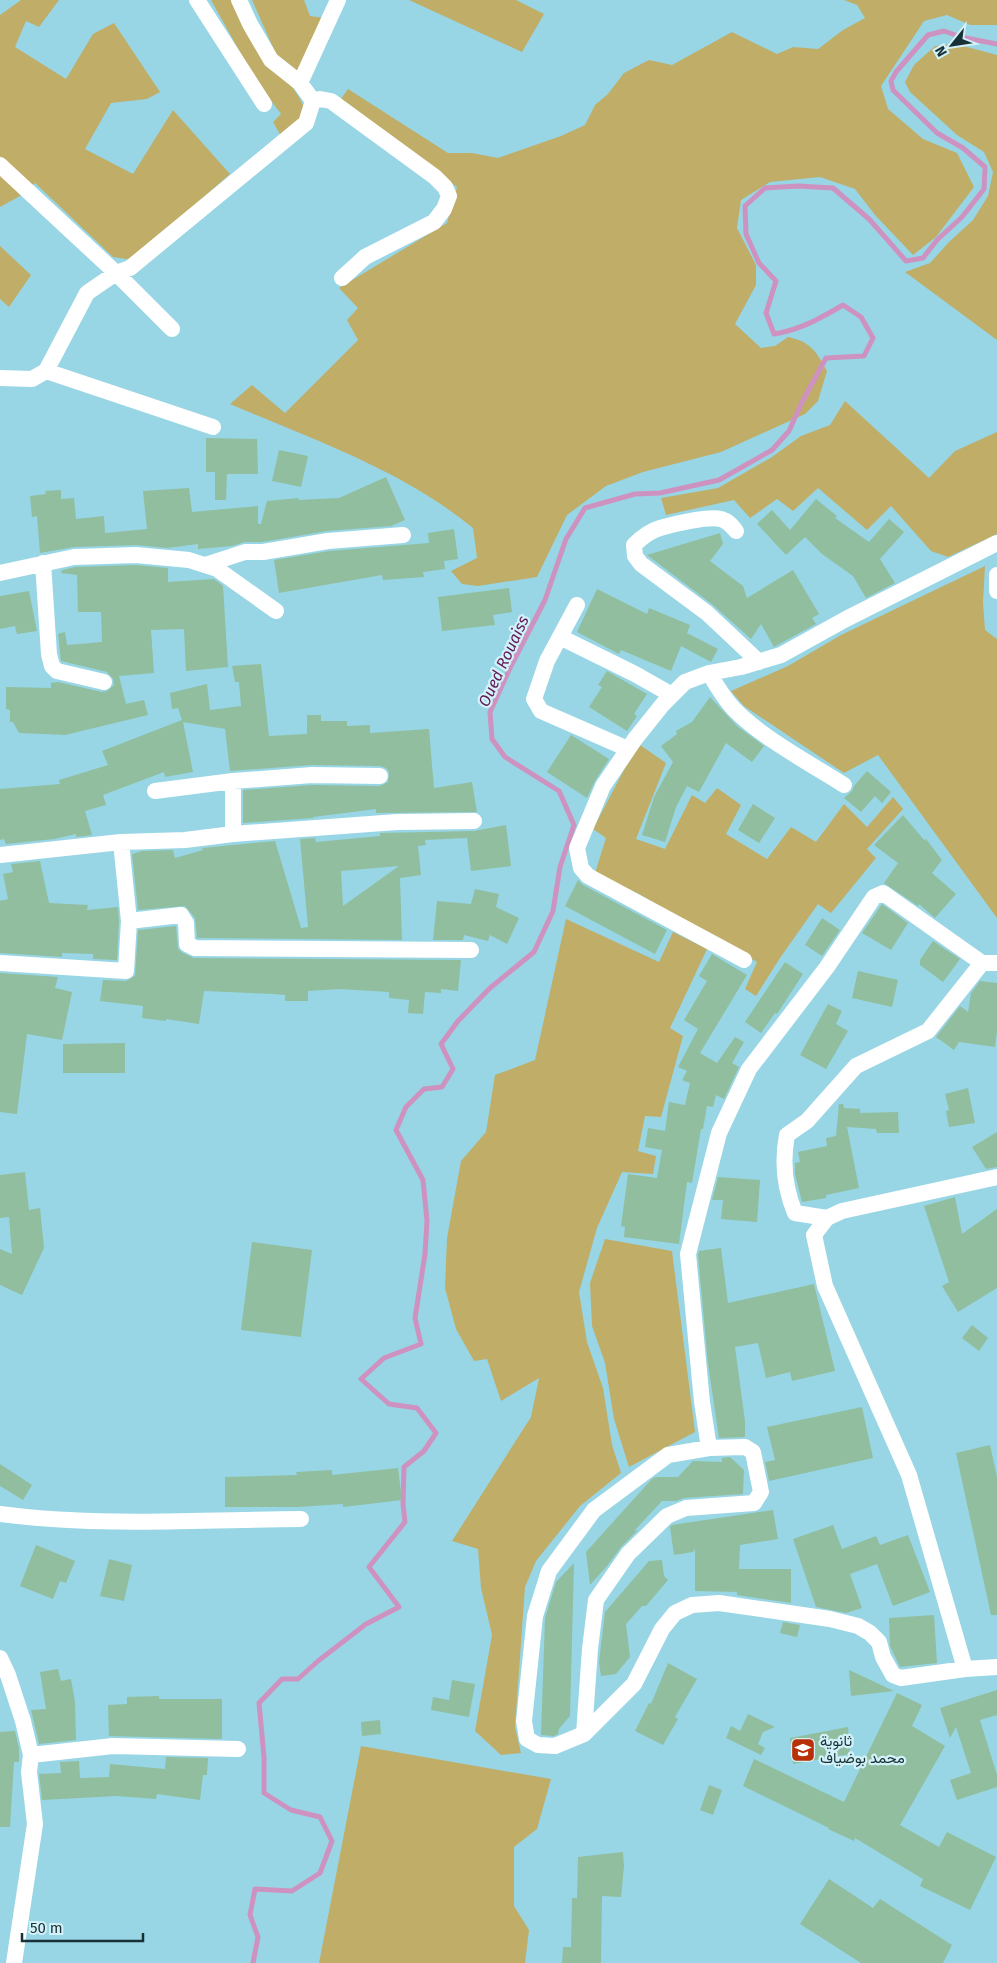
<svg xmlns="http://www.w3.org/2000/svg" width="997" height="1963" font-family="'Fira Sans',Vazirmatn,sans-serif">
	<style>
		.green { fill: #c0ad67 }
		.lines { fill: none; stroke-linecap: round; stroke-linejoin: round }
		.stream { stroke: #ce92c1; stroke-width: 5 }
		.building { fill: #90be9e; fill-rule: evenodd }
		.minor { stroke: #fff; stroke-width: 16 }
		.labels { text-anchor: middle; stroke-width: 4.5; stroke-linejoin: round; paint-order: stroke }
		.poi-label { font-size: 15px; fill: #173136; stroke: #d3f1f9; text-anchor: start }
		.water-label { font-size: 16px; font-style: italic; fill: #601a56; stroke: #d3f1f9 }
	</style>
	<rect width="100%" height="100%" fill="#98d6e5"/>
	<path class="green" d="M 21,0 L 59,0 L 39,27 L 26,21 L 15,47 L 66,79 L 93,34 L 114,23 L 160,92 L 147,99 L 111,103 L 85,149 L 133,174 L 173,110 L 230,174 L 132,260 L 113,257 L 35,183 L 20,196 L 0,207 L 0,15 Z
		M 211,0 L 233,0 L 299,97 L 305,109 L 298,122 L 281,136 L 273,122 L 281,114 L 255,79 Z
		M 252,0 L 304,0 L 310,16 L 324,18 L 299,72 L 276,54 Z
		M 409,0 L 516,0 L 544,14 L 522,52 Z
		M 844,0 L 997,0 L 997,25 L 970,25 L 947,15 L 924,21 L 881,86 L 888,109 L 923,139 L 957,153 L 974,187 L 936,237 L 913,255 L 875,215 L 855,189 L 820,177 L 770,182 L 741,200 L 737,228 L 756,265 L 756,285 L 735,324 L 761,348 L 775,346 L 788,337 C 811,342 816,351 827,371 L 818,401 L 805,414 L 721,452 L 643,472 L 606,486 L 567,515 L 537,577 L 478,586 L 462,584 L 451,571 L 477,558 L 473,528 C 402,470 314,440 230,404 L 252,385 L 285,413 L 358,340 L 347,320 L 358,308 L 339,288 L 447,223 L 457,187 L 338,103 L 348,89 L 448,153 L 472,153 L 498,158 L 561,136 L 585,125 L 595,105 L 608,94 L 624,73 L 649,60 L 672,65 L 732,32 L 777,54 L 793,47 L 818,49 L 843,30 L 865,18 L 857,5 Z
		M 956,44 L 997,55 L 997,340 L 905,272 L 930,263 L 949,242 L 973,220 L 988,196 L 993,172 L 984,152 L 957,135 L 910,92 L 905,82 L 914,65 L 935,46 Z
		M 0,246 L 31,275 L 9,307 L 0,299 Z
		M 845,401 L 929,478 L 955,451 L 997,432 L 997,534 L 948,557 L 931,551 L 891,506 L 867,530 L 818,488 L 793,511 L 777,499 L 750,518 L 734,500 L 666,515 L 661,498 L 718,488 L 772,457 L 801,436 L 830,425 Z
		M 985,566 L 983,602 L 985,630 L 997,639 L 997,918 L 878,755 L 844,773 L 744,706 L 731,691 L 788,666 L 841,635 Z
		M 640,745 L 666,763 L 636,839 L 665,849 L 692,795 L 705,803 L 717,788 L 741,805 L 726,834 L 767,859 L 791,827 L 816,842 L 844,804 L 867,827 L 893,797 L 903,809 L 867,849 L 876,858 L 831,913 L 818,904 L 780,958 L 756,996 L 745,989 L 757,962 L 637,893 L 595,873 L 606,838 L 593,829 L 624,770 Z
		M 566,919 L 659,962 L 673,932 L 707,949 L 670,1028 L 683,1036 L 661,1117 L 645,1116 L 638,1151 L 656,1156 L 653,1174 L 622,1172 L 597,1228 L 579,1292 L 587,1342 L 603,1388 L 612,1445 L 621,1473 L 580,1506 L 536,1561 L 525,1587 L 515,1727 L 521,1753 L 501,1755 L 475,1731 L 492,1635 L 481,1588 L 478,1549 L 452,1541 L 531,1417 L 539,1378 L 501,1401 L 487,1359 L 474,1361 L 456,1329 L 445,1288 L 447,1238 L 461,1161 L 486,1132 L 495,1075 L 535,1060 Z
		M 605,1239 L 672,1251 L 695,1432 L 629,1467 L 614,1419 L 605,1363 L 592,1326 L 590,1283 Z
		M 361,1746 L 551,1779 L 537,1829 L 514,1847 L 514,1906 L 529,1930 L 525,1963 L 319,1963 Z"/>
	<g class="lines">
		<path class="stream" d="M 253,1963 L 258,1937 L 250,1915 L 255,1889 L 292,1891 L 320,1873 L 332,1841 L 320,1817 L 291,1810 L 264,1793 L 264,1757 L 259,1703 L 282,1679 L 298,1679 L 318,1661 L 366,1624 L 399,1607 L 369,1567 L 405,1522 L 403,1504 L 404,1467 L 424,1451 L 436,1433 L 417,1408 L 389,1404 L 361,1379 L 384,1358 L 421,1344 L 415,1318 L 425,1254 L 427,1221 L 423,1180 L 396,1130 L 406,1107 L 424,1089 L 442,1087 L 453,1069 L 441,1044 L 458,1021 L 490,988 L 534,952 L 553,911 L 560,867 L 574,825 L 559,791 L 505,757 L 492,739 L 490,712 L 510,668 L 545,600 L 566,539 L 585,508 L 635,494 L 660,493 L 719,480 L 772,450 L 789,431 L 802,402 L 826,358 L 864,356 L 873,338 L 861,317 L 843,305 C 821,318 800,330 774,334 L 766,313 L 776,281 L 759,263 L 746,234 L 745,206 L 765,188 L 798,186 L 833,188 L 869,219 L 906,261 L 923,258 L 937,240 L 962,217 L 984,189 L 985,167 L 963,148 L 937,133 L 893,90 L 891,81 L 896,72 L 928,35 L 944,31 L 961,37 L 997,44"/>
	</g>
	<path class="building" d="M 206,438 L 257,439 L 258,474 L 227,474 L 226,500 L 215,500 L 215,472 L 206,472 Z
		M 279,450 L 308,456 L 301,487 L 272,481 Z
		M 386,477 L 405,520 L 391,526 L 327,531 L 262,542 L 245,542 L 232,546 L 198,549 L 198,544 L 167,548 L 136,545 L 74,547 L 40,553 L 37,516 L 32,517 L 30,496 L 46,494 L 45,491 L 61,490 L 61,499 L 74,498 L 76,519 L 104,516 L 105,533 L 147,529 L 143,491 L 189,488 L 192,512 L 258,506 L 258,524 L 261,524 L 267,501 L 299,498 L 298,500 L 339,498 Z
		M 816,499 L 837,516 L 835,518 L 869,542 L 889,519 L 904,532 L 880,559 L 895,583 L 866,598 L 853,576 L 822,554 L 805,537 L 786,555 L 757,524 L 772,510 L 790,530 Z
		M 454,529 L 458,559 L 444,561 L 445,569 L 423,572 L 424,577 L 383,580 L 382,575 L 279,593 L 274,560 L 329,551 L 429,543 L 428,533 Z
		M 720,533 L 723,544 L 710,561 L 743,586 L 747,598 L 793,570 L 819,614 L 812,618 L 816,624 L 774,647 L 761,624 L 751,639 L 713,605 L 647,555 Z
		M 136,565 L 168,568 L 168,582 L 214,579 L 223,586 L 228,667 L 186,671 L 184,629 L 151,630 L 154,673 L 119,676 L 126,704 L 144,700 L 148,715 L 65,735 L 19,733 L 13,722 L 10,722 L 10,710 L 6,709 L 6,687 L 51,688 L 51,683 L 58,682 L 102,692 L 107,691 L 114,685 L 113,679 L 107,672 L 61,661 L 58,634 L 65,632 L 67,645 L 102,642 L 101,612 L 78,612 L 77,575 L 61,573 L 62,570 L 75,567 Z
		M 509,588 L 512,612 L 493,615 L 495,625 L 442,631 L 438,597 Z
		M 597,589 L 647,614 L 649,608 L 690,625 L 687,633 L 718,649 L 711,662 L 681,646 L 671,671 L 621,650 L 619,654 L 577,632 Z
		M 29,591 L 37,631 L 17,634 L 15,626 L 0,629 L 0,596 Z
		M 261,664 L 269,736 L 307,734 L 307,715 L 321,715 L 321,721 L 347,721 L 347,726 L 370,725 L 370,733 L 429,729 L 434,788 L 472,782 L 477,812 L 376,813 L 376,809 L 313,817 L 313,818 L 243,823 L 243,790 L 312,785 L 380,786 L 388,782 L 389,772 L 386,768 L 380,766 L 312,765 L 230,771 L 225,729 L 183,722 L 193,772 L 165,777 L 164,772 L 103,795 L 106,805 L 85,811 L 92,835 L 76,837 L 76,834 L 54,839 L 6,844 L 4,839 L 0,840 L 0,789 L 60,784 L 59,780 L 108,765 L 102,751 L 182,720 L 178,708 L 172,709 L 170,693 L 207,684 L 210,710 L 241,706 L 239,682 L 235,682 L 232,666 Z
		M 607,671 L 647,694 L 634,714 L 637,716 L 627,731 L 589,707 L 602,687 L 598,685 Z
		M 710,697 L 737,726 L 764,746 L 752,762 L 726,743 L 699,792 L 687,786 L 676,807 L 665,842 L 642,835 L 654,797 L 673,762 L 661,746 L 677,734 L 676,731 L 692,722 Z
		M 571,735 L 609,759 L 595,781 L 587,798 L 547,772 Z
		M 867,771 L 891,792 L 882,803 L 875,796 L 861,812 L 844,798 L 852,791 L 854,786 Z
		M 753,804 L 775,818 L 759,843 L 738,830 Z
		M 903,815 L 924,840 L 926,839 L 942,860 L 932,873 L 956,894 L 935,918 L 919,904 L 918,906 L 884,883 L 898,863 L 874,845 Z
		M 506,825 L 511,866 L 471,871 L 467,838 L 425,840 L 426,845 L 418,846 L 421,875 L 400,878 L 402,940 L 197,938 L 195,918 L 185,906 L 138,910 L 132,854 L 142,851 L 173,850 L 175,858 L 203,850 L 202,848 L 275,841 L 301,928 L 308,927 L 300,839 L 315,838 L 316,842 L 380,836 L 380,833 L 474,831 ZM 399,866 L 343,906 L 341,871 Z
		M 40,861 L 49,903 L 88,905 L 87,910 L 118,907 L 119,921 L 117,960 L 93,959 L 93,954 L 62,953 L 62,957 L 0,953 L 0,901 L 8,899 L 3,874 L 13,872 L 11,864 Z
		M 578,880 L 583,885 L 667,930 L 655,954 L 565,906 Z
		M 475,889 L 499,894 L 496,907 L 519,918 L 507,944 L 490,935 L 488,941 L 464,935 L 463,940 L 433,940 L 437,901 L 471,904 Z
		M 882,904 L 908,923 L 891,950 L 862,933 Z
		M 822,918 L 840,930 L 822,956 L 805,945 Z
		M 176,926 L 178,949 L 183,953 L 194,958 L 461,960 L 458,991 L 441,989 L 441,993 L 425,992 L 423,1014 L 408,1013 L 409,1000 L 389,998 L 389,992 L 339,989 L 308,991 L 308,1001 L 285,1001 L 285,995 L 274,994 L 204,991 L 199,1024 L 166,1019 L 166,1021 L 142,1018 L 143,1006 L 100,1001 L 103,980 L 126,981 L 135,976 L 138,930 Z
		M 933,941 L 960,959 L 943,982 L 920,965 L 920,960 Z
		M 712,954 L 747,975 L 700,1053 L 717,1063 L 735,1037 L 744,1042 L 732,1063 L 739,1067 L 724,1099 L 716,1095 L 713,1107 L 707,1106 L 703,1129 L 701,1129 L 692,1183 L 687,1182 L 679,1244 L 624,1237 L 625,1227 L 621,1226 L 628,1174 L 657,1178 L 662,1150 L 645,1147 L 648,1128 L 665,1131 L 669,1102 L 685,1105 L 690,1083 L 682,1080 L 687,1071 L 678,1067 L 698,1029 L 684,1020 L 707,981 L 699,976 Z
		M 785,962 L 803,974 L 777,1014 L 775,1013 L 761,1033 L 745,1022 Z
		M 858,971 L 898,980 L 892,1007 L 852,998 Z
		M 0,973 L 58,977 L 55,988 L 72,992 L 62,1040 L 27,1034 L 17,1114 L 0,1112 Z
		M 980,981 L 997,983 L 997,1031 L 995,1047 L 959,1042 L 954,1050 L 936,1037 L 960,1006 L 968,1012 L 971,993 Z
		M 828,1004 L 842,1011 L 836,1024 L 848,1031 L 826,1069 L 800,1055 Z
		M 125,1043 L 125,1073 L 63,1073 L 63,1044 Z
		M 968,1088 L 975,1123 L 949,1127 L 946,1111 L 949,1110 L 945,1094 Z
		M 839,1104 L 843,1104 L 844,1108 L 860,1109 L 860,1113 L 898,1112 L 899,1133 L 877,1133 L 876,1129 L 847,1127 L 859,1188 L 826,1195 L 826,1198 L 802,1202 L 795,1174 L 795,1163 L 800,1162 L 798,1152 L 827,1146 L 826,1138 L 836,1136 Z
		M 997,1132 L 997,1167 L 986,1169 L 972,1147 Z
		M 25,1172 L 29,1210 L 40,1208 L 44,1248 L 22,1295 L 0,1285 L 0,1249 L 12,1254 L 9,1217 L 0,1218 L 0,1175 Z
		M 718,1177 L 760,1180 L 757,1222 L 721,1219 L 723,1200 L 712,1200 Z
		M 955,1197 L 962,1234 L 997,1209 L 997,1288 L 958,1312 L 942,1286 L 949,1282 L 924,1206 Z
		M 252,1242 L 312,1250 L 301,1337 L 241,1330 Z
		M 721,1248 L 728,1303 L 814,1284 L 835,1371 L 792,1381 L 790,1372 L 766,1378 L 758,1343 L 735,1347 L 745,1421 L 745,1437 L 719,1438 L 708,1364 L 698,1255 L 699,1251 Z
		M 972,1325 L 988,1338 L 979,1351 L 962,1338 Z
		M 862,1407 L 873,1458 L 769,1481 L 765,1462 L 775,1460 L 767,1427 Z
		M 990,1445 L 997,1477 L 997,1615 L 991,1615 L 956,1453 Z
		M 730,1457 L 744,1470 L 743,1494 L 684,1498 L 676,1501 L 662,1501 L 634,1531 L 638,1530 L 621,1547 L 607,1566 L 590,1585 L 586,1552 L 651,1480 L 655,1477 L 678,1477 L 693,1461 L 722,1462 L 722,1458 Z
		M 0,1464 L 32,1485 L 23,1500 L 0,1486 Z
		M 398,1468 L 402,1500 L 343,1507 L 343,1504 L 298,1507 L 225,1507 L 225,1477 L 297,1475 L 296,1472 L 332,1470 L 332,1475 Z
		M 773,1510 L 778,1539 L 740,1545 L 739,1569 L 791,1569 L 791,1603 L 737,1595 L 737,1592 L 695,1591 L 695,1549 L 693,1552 L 674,1555 L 670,1527 L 672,1525 Z
		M 833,1525 L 842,1549 L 876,1536 L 880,1545 L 908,1535 L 930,1592 L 893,1606 L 877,1564 L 850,1574 L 862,1608 L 846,1613 L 816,1607 L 793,1539 Z
		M 36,1545 L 75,1561 L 66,1583 L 60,1581 L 53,1599 L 20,1586 Z
		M 109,1559 L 132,1565 L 124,1601 L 100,1596 Z
		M 662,1560 L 664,1576 L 668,1580 L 646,1606 L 642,1606 L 626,1624 L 630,1657 L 616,1674 L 601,1676 L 599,1662 L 605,1612 L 649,1561 Z
		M 574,1563 L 570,1716 L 559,1729 L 558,1734 L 554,1736 L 541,1735 L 545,1618 L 556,1582 Z
		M 934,1615 L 937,1663 L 900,1667 L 890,1646 L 889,1618 Z
		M 783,1622 L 800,1625 L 797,1637 L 780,1633 Z
		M 668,1663 L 697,1679 L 675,1717 L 678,1719 L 663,1745 L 635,1731 L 649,1703 L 651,1704 Z
		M 58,1669 L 61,1681 L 71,1679 L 75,1702 L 76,1740 L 39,1744 L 31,1710 L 46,1709 L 40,1672 Z
		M 849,1670 L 894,1691 L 851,1696 Z
		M 452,1680 L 475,1684 L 469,1717 L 431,1710 L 433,1697 L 449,1700 Z
		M 997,1690 L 997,1715 L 980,1720 L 997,1775 L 997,1787 L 957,1800 L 950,1780 L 971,1773 L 956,1727 L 950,1738 L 940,1708 Z
		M 897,1693 L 922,1705 L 912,1726 L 945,1746 L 900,1825 L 939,1847 L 947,1832 L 996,1857 L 970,1910 L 920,1886 L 923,1879 L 855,1838 L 854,1841 L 828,1829 L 829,1828 L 743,1786 L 754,1759 L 844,1802 Z
		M 159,1696 L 159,1699 L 222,1699 L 222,1739 L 109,1736 L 108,1705 L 127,1704 L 127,1697 Z
		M 748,1714 L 775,1727 L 763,1732 L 758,1744 L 765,1748 L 761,1755 L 726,1738 L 731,1726 L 740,1731 Z
		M 380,1720 L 381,1734 L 362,1736 L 361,1722 Z
		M 848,1727 L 850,1754 L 793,1764 L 790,1738 Z
		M 15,1731 L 19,1748 L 19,1762 L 14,1762 L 10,1827 L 0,1827 L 0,1732 Z
		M 166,1757 L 208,1758 L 207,1775 L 203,1775 L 200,1800 L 157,1794 L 156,1799 L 117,1796 L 42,1800 L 39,1774 L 61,1773 L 60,1762 L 79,1761 L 80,1778 L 109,1777 L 110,1764 L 165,1769 Z
		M 709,1785 L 722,1790 L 713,1815 L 700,1810 Z
		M 623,1852 L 624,1866 L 621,1897 L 602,1896 L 601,1963 L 562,1963 L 563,1947 L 571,1947 L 572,1898 L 577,1898 L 578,1857 Z
		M 829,1879 L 873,1908 L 880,1899 L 952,1945 L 943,1963 L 861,1963 L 800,1924 Z"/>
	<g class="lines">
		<path class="minor" d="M 197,0 L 264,104
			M 300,83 L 338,0
			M 313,101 L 320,99 L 331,101 L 435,177 L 445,187 L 449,196 L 444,209 L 434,222 L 365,257 L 342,278
			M 0,165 L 116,273 L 172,329
			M 46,371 L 213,427
			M 0,378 L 32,379 L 46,371 L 87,293 L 116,273 L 130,268 L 306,123 L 313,101 L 300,83 L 271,60 L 250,24 L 239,0
			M 736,531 C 731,525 728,521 721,519 C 707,516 674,524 660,528 C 650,531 641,538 634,545 L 635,556 L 641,564 L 707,613 L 759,662
			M 43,563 L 49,654 L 52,666 L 57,671 L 104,682
			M 205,565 L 245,552 L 263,552 L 328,541 L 403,535
			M 0,573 L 74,557 L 136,555 L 189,560 L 217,569 L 276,611
			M 997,575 L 997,591
			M 577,605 L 547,661 L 534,699 L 541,711 L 628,749
			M 560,637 L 635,674 L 672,695
			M 709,673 C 716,685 723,697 733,708 C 759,736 811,764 844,785
			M 233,781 L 233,834
			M 155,791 L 233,781 L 312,775 L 380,776
			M 121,842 L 129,921 L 181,915 L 186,923 L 187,944 L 195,948 L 471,950
			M 0,855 L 121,842 L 185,840 L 233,834 L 397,822 L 474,821
			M 744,960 L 588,876 L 581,868 L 577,848 L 603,786 L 635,739 L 663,704 L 685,682 L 709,673 L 741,667 L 781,655 L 846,619 L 997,543
			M 0,963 L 126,971 L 129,921
			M 827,1218 L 795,1213 C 785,1189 782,1161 787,1135 L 807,1121 L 856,1066 L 928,1031 L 982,963
			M 709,1448 L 702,1402 L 688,1254 L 719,1133 L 749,1069 L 827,967 L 874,897 L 883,893 L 982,963 L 997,963
			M 0,1514 C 98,1527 202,1520 301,1519
			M 0,1658 L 8,1675 L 23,1721 L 31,1755 L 29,1772 L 35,1824 L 14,1963
			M 965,1669 L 909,1475 L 825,1286 L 814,1235 L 827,1218 L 842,1211 L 997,1177
			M 584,1734 L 590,1649 L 596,1600 L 628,1554 L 667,1516 L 686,1508 L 754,1503 L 761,1492 L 753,1452 L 745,1447 L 709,1448 L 668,1455 L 594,1510 L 549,1571 L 535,1616 L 524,1721 L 527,1739 L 538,1745 L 555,1746 L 584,1734 L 634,1684 L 662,1629 L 675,1613 L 692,1605 L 719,1603 L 830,1619 L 858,1626 L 870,1633 L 879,1642 L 883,1657 L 893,1675 L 901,1678 L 965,1669 L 997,1667
			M 31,1755 L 113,1746 L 238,1749"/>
	</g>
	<defs>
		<symbol id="school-square" viewBox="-11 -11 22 22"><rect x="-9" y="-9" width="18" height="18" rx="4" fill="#b92f07" stroke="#d3f1f9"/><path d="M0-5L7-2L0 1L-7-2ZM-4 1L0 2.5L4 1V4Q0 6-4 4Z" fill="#fff"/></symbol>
	</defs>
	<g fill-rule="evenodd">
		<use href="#school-square" x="789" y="1736" width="28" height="28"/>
	</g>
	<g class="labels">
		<g class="poi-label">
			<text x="820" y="1746">ثانوية<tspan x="820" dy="17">محمد بوضياف</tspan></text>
		</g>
		<g class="water-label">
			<text transform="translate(503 661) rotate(-65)" y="6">Oued Rouaiss</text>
		</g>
	</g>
	<g transform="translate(952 45) rotate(240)" stroke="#d3f1f9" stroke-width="4" paint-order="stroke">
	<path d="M0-4L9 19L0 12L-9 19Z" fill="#173136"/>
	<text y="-8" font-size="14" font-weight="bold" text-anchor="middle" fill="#173136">N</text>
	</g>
	<path d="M22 1933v8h121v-8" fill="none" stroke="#173136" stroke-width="2.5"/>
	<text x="30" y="1933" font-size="15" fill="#173136" stroke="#d3f1f9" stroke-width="4" paint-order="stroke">50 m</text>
</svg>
